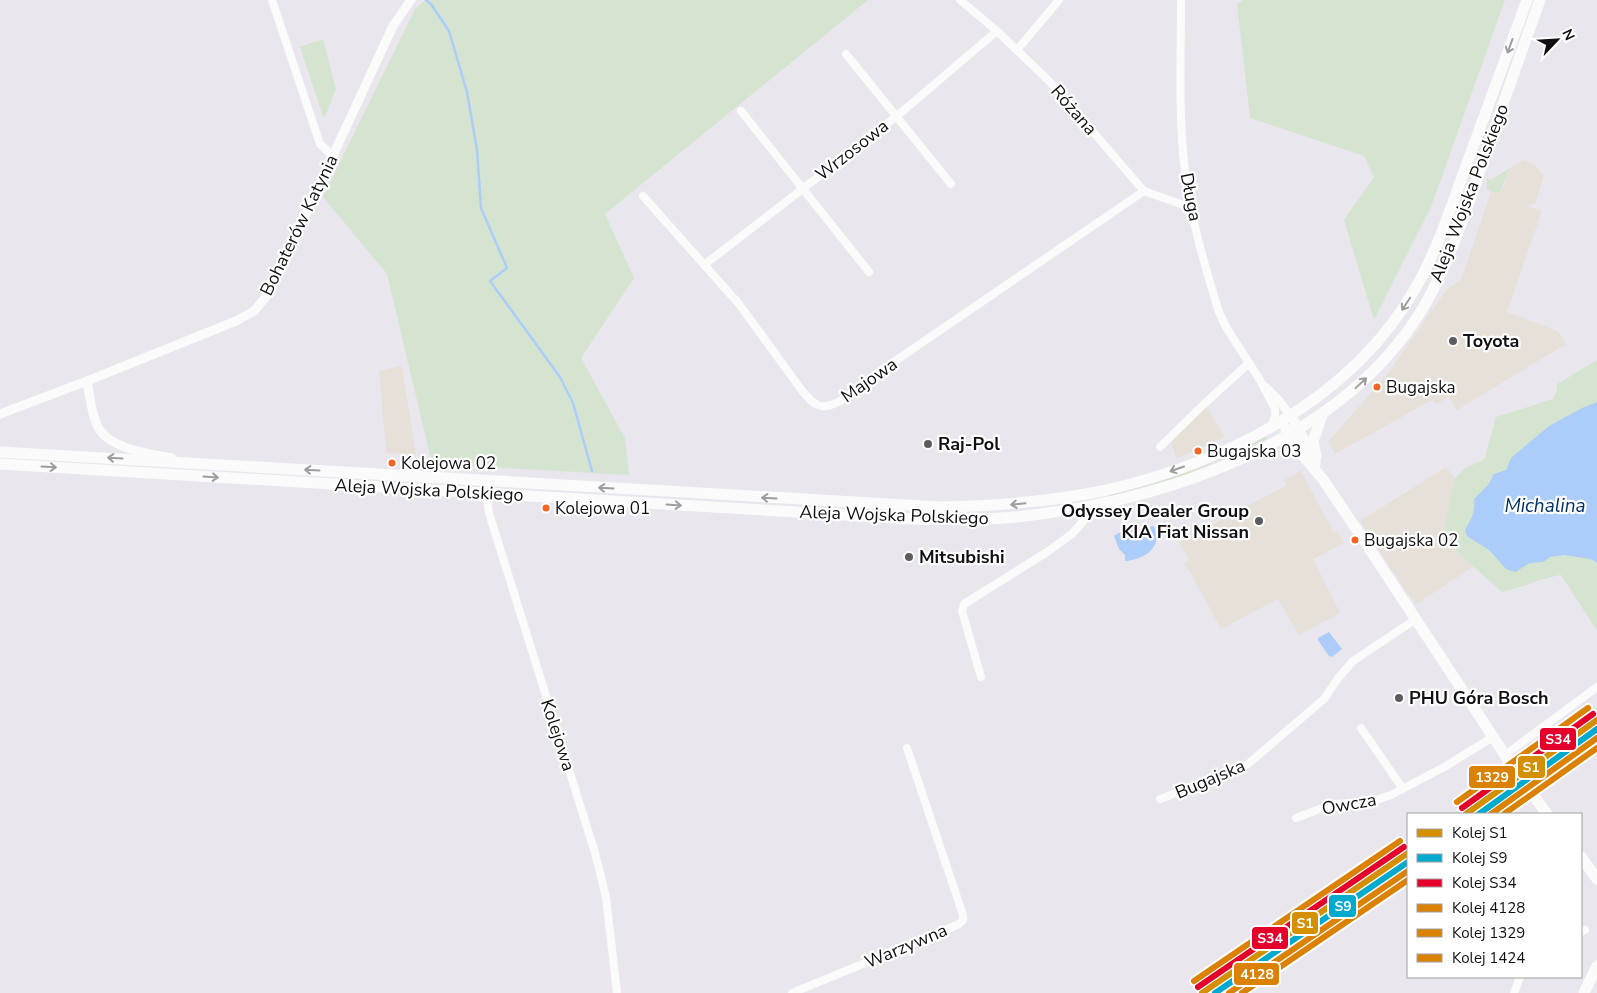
<svg xmlns="http://www.w3.org/2000/svg" width="1597" height="993" font-family="'Nunito Sans',sans-serif">
	<style>
		.commercial { fill: #e7e0d9 }
		.green { fill: #d5e4d0 }
		.water { fill: #acccf9 }
		.lines { fill: none; stroke-linecap: round; stroke-linejoin: round }
		.stream { stroke: #acccf9; stroke-width: 2.5 }
		.minor { stroke: #fcfbfc; stroke-width: 8 }
		.tertiary { stroke: #fcfbfc; stroke-width: 9 }
		.primary { stroke: #fcfbfc; stroke-width: 11 }
		.rail-1-casing { stroke: #fff; stroke-width: 10 }
		.rail-2-casing { stroke: #fff; stroke-width: 10 }
		.rail-3-casing { stroke: #fff; stroke-width: 10 }
		.rail-4-casing { stroke: #fff; stroke-width: 10 }
		.rail-5-casing { stroke: #fff; stroke-width: 10 }
		.rail-6-casing { stroke: #fff; stroke-width: 10 }
		.rail-1 { stroke: #d48f03; stroke-width: 6 }
		.rail-2 { stroke: #00a9ce; stroke-width: 6 }
		.rail-3 { stroke: #e4002b; stroke-width: 6 }
		.rail-4 { stroke: #db8103; stroke-width: 6 }
		.rail-5 { stroke: #db8103; stroke-width: 6 }
		.rail-6 { stroke: #db8103; stroke-width: 6 }
		.oneway { stroke: #9e9d9f }
		.poi-dot { fill: #5d5a60; stroke: #fff; stroke-width: 2 }
		.bus-dot { fill: #f26522; stroke: #fff; stroke-width: 2 }
		.labels { text-anchor: middle; stroke-width: 4.5; stroke-linejoin: round; paint-order: stroke }
		.bus-label { font-size: 17px; fill: #110f13; stroke: #fff; text-anchor: start }
		.street-label { font-size: 18px; fill: #110f13; stroke: #fff }
		.poi-label { font-size: 18px; font-weight: bold; fill: #110f13; stroke: #fff; text-anchor: start }
		.water-label { font-size: 19px; font-style: italic; fill: #003267; stroke: #fff }
		.line-badge { stroke: #fff; stroke-width: 2 }
		.badge-label { font-size: 14px; text-anchor: middle; font-weight: bold; fill: #fff }
	</style>
	<rect width="100%" height="100%" fill="#eae6ee"/>
	<path class="commercial" d="M 1523,160 L 1534,164 L 1544,176 L 1535,203 L 1527,206 L 1542,211 L 1507,312 L 1558,331 L 1566,344 L 1457,410 L 1449,397 L 1436,404 L 1432,400 L 1335,454 L 1328,442 L 1389,372 L 1447,289 L 1461,280 L 1491,192 L 1494,193 L 1502,190 L 1510,168 Z
		M 402,366 L 416,455 L 386,453 L 379,371 Z
		M 1206,406 L 1225,437 L 1176,459 L 1171,440 Z
		M 1446,467 L 1455,478 L 1443,534 L 1458,553 L 1474,566 L 1415,605 L 1414,601 L 1405,590 L 1360,521 Z
		M 1301,471 L 1334,533 L 1338,532 L 1344,543 L 1313,559 L 1340,613 L 1299,635 L 1278,599 L 1221,629 L 1189,570 L 1187,570 L 1184,563 L 1189,560 L 1179,542 L 1287,485 L 1284,480 Z"/>
	<path class="green" d="M 425,0 L 868,0 L 605,214 L 634,278 L 581,358 L 625,438 L 629,475 L 432,464 L 387,274 L 323,197 L 415,9 Z
		M 1243,0 L 1505,0 L 1431,207 L 1374,320 L 1344,220 L 1374,177 L 1364,156 L 1250,118 L 1237,4 Z
		M 323,39 L 336,89 L 324,119 L 300,47 Z
		M 1510,168 L 1500,192 L 1494,193 L 1487,189 L 1487,178 L 1491,180 Z
		M 1597,360 L 1597,631 L 1561,575 C 1540,578 1523,588 1502,592 L 1458,553 L 1443,534 L 1455,478 L 1465,468 L 1484,460 L 1496,417 L 1553,399 L 1557,389 L 1557,384 Z
		M 1265,435 L 1267,439 L 1183,476 L 1110,496 L 1109,493 Z"/>
	<path class="water" d="M 1597,402 L 1597,563 L 1591,559 L 1564,555 L 1550,557 L 1543,562 L 1530,563 L 1515,572 L 1506,569 L 1489,550 L 1467,536 L 1465,530 C 1471,519 1476,512 1474,499 L 1488,485 L 1494,474 L 1506,470 L 1511,458 L 1549,426 L 1582,408 Z
		M 1154,526 C 1163,548 1145,559 1125,561 L 1125,555 L 1119,549 L 1114,536 C 1120,531 1128,531 1135,527 L 1140,529 Z
		M 1329,632 L 1342,649 L 1332,657 L 1329,656 L 1318,640 L 1318,638 Z"/>
	<g class="lines">
		<path class="stream" d="M 426,0 L 431,4 L 449,31 L 467,92 L 477,150 L 481,208 L 507,268 L 490,281 L 560,377 L 573,403 L 592,471
			M 1519,761 L 1523,765 L 1529,765 L 1597,714"/>
		<path class="minor" d="M 272,0 L 320,144 L 333,156
			M 960,0 L 997,31 L 1049,81 L 1144,191 L 1192,208
			M 1181,0 C 1181,57 1178,115 1185,171 C 1191,219 1205,267 1219,312 L 1226,327 L 1260,380 L 1275,409 L 1275,417 L 1271,426
			M 1017,50 L 1059,0
			M 846,54 L 951,184
			M 741,111 L 869,272
			M 643,196 L 739,304 L 803,392 C 808,397 813,405 821,406 C 838,409 866,382 879,372 L 1144,191
			M 704,265 L 897,116 L 997,31
			M 1266,387 L 1278,399 L 1290,415
			M 1160,447 L 1203,405 L 1249,363
			M 484,480 L 489,513 L 595,853 L 606,897 L 617,993
			M 981,677 L 962,611 L 964,604 L 1047,552 L 1072,534 L 1086,518 L 1087,506
			M 1361,728 L 1403,789
			M 1505,755 L 1597,687
			M 1160,799 L 1226,775 L 1248,764 L 1324,699 L 1339,677 L 1353,661 L 1416,619
			M 1296,818 L 1333,804 L 1370,802 L 1391,795 L 1446,766 L 1493,737
			M 1581,932 L 1585,930
			M 792,993 L 948,929 L 959,924 L 963,920 L 963,915 L 907,748
			M 1514,993 L 1520,977"/>
		<path class="tertiary" d="M 87,381 C 90,396 91,414 98,427 C 109,449 151,454 172,458
			M 0,414 L 87,381 L 236,321 L 254,311 L 265,298 L 278,274 L 393,26 L 411,0"/>
		<path class="primary" d="M 1295,423 L 1315,463
			M 1286,429 L 1297,449 L 1322,478 L 1361,536 L 1505,755 L 1547,814
			M 0,452 L 939,507 C 994,506 1048,502 1102,491 C 1223,464 1351,401 1415,289 C 1437,251 1451,207 1466,166 C 1486,111 1507,55 1527,0
			M 1316,457 L 1313,441 L 1323,413
			M 0,464 L 912,519 C 947,520 982,520 1016,517 C 1167,501 1346,441 1426,303 C 1451,258 1467,208 1484,159 C 1502,106 1521,53 1540,0
			M 1581,857 L 1597,879
			M 1584,993 L 1597,966"/>
		<defs>
			<path id="rail-1" d="M 1466,814 L 1597,720
				M 1202,993 L 1408,853"/>
			<path id="rail-2" d="M 1479,814 L 1597,729
				M 1215,993 L 1408,862"/>
			<path id="rail-3" d="M 1462,808 L 1593,714
				M 1198,987 L 1404,847"/>
			<path id="rail-4" d="M 1491,814 L 1597,738
				M 1229,993 L 1408,871"/>
			<path id="rail-5" d="M 1457,802 L 1588,708
				M 1194,981 L 1400,841"/>
			<path id="rail-6" d="M 1504,814 L 1597,748
				M 1242,993 L 1408,880"/>
		</defs>
		<use href="#rail-1" class="rail-1-casing"/>
		<use href="#rail-2" class="rail-2-casing"/>
		<use href="#rail-3" class="rail-3-casing"/>
		<use href="#rail-4" class="rail-4-casing"/>
		<use href="#rail-5" class="rail-5-casing"/>
		<use href="#rail-6" class="rail-6-casing"/>
		<use href="#rail-1" class="rail-1"/>
		<use href="#rail-2" class="rail-2"/>
		<use href="#rail-3" class="rail-3"/>
		<use href="#rail-4" class="rail-4"/>
		<use href="#rail-5" class="rail-5"/>
		<use href="#rail-6" class="rail-6"/>
	</g>
	<defs><path id="oneway-shaft" d="M-6 0H5M1.5-3L5.5 0L1.5 3" fill="none" stroke-width="1.6" stroke-linecap="round" stroke-linejoin="round" transform="scale(1.25)"/></defs>
	<g class="oneway">
		<use href="#oneway-shaft" transform="translate(1510 46) rotate(110)"/>
		<use href="#oneway-shaft" transform="translate(1406 304) rotate(123)"/>
		<use href="#oneway-shaft" transform="translate(1361 383) rotate(-43)"/>
		<use href="#oneway-shaft" transform="translate(115 458) rotate(-177)"/>
		<use href="#oneway-shaft" transform="translate(49 467) rotate(3)"/>
		<use href="#oneway-shaft" transform="translate(1177 469) rotate(161)"/>
		<use href="#oneway-shaft" transform="translate(312 470) rotate(-177)"/>
		<use href="#oneway-shaft" transform="translate(211 477) rotate(4)"/>
		<use href="#oneway-shaft" transform="translate(606 488) rotate(-177)"/>
		<use href="#oneway-shaft" transform="translate(769 498) rotate(-177)"/>
		<use href="#oneway-shaft" transform="translate(1018 504) rotate(174)"/>
		<use href="#oneway-shaft" transform="translate(674 505) rotate(4)"/>
	</g>
	<g class="poi-dot">
		<circle cx="1453" cy="341" r="5"/>
		<circle cx="928" cy="444" r="5"/>
		<circle cx="1259" cy="521" r="5"/>
		<circle cx="909" cy="557" r="5"/>
		<circle cx="1399" cy="698" r="5"/>
	</g>
	<g class="bus-dot">
		<circle cx="1377" cy="387" r="4.5"/>
		<circle cx="1198" cy="451" r="4.5"/>
		<circle cx="392" cy="463" r="4.5"/>
		<circle cx="546" cy="508" r="4.5"/>
		<circle cx="1355" cy="540" r="4.5"/>
	</g>
	<g class="labels">
		<g class="bus-label">
			<text x="1386" y="393">Bugajska</text>
			<text x="1207" y="457">Bugajska 03</text>
			<text x="401" y="469">Kolejowa 02</text>
			<text x="555" y="514">Kolejowa 01</text>
			<text x="1364" y="546">Bugajska 02</text>
		</g>
		<g class="street-label">
			<text transform="translate(1074 110) rotate(49)" y="6">Różana</text>
			<text transform="translate(852 150) rotate(-38)" y="6">Wrzosowa</text>
			<text transform="translate(1469 193) rotate(-69)" y="6">Aleja Wojska Polskiego</text>
			<text transform="translate(1191 197) rotate(79)" y="6">Długa</text>
			<text transform="translate(299 225) rotate(-64)" y="6">Bohaterów Katynia</text>
			<text transform="translate(869 380) rotate(-35)" y="6">Majowa</text>
			<text transform="translate(429 490) rotate(3)" y="6">Aleja Wojska Polskiego</text>
			<text transform="translate(894 515) rotate(2)" y="6">Aleja Wojska Polskiego</text>
			<text transform="translate(558 735) rotate(72)" y="6">Kolejowa</text>
			<text transform="translate(1210 779) rotate(-23)" y="6">Bugajska</text>
			<text transform="translate(1349 804) rotate(-10)" y="6">Owcza</text>
			<text transform="translate(906 946) rotate(-23)" y="6">Warzywna</text>
		</g>
		<g class="poi-label">
			<text x="1463" y="347">Toyota</text>
			<text x="938" y="450">Raj-Pol</text>
			<text x="1249" y="517" text-anchor="end">Odyssey Dealer Group<tspan x="1249" dy="21">KIA Fiat Nissan</tspan></text>
			<text x="919" y="563">Mitsubishi</text>
			<text x="1409" y="704">PHU Góra Bosch</text>
		</g>
		<g class="water-label">
			<text x="1545" y="512">Michalina</text>
		</g>
	</g>
	<g class="line-badge">
		<rect x="1539" y="727" width="38" height="24" rx="5" fill="#e4002b"/>
		<rect x="1517" y="755" width="29" height="24" rx="5" fill="#d48f03"/>
		<rect x="1468" y="765" width="48" height="24" rx="5" fill="#db8103"/>
		<rect x="1328" y="894" width="29" height="24" rx="5" fill="#00a9ce"/>
		<rect x="1291" y="911" width="28" height="24" rx="5" fill="#d48f03"/>
		<rect x="1251" y="926" width="38" height="24" rx="5" fill="#e4002b"/>
		<rect x="1233" y="962" width="47" height="24" rx="5" fill="#db8103"/>
	</g>
	<g class="badge-label">
		<text x="1558" y="744">S34</text>
		<text x="1531" y="772">S1</text>
		<text x="1492" y="782">1329</text>
		<text x="1343" y="911">S9</text>
		<text x="1305" y="928">S1</text>
		<text x="1270" y="943">S34</text>
		<text x="1257" y="979">4128</text>
	</g>
	<rect x="1407" y="813" width="175" height="165" fill="#ffffff" stroke="#a09fa1"/>
	<rect x="1417" y="829" width="25" height="8" fill="#d48f03" stroke="#a09fa1"/>
	<text x="1452" y="838" font-size="15" fill="#110f13">Kolej S1</text>
	<rect x="1417" y="854" width="25" height="8" fill="#00a9ce" stroke="#a09fa1"/>
	<text x="1452" y="863" font-size="15" fill="#110f13">Kolej S9</text>
	<rect x="1417" y="879" width="25" height="8" fill="#e4002b" stroke="#a09fa1"/>
	<text x="1452" y="888" font-size="15" fill="#110f13">Kolej S34</text>
	<rect x="1417" y="904" width="25" height="8" fill="#db8103" stroke="#a09fa1"/>
	<text x="1452" y="913" font-size="15" fill="#110f13">Kolej 4128</text>
	<rect x="1417" y="929" width="25" height="8" fill="#db8103" stroke="#a09fa1"/>
	<text x="1452" y="938" font-size="15" fill="#110f13">Kolej 1329</text>
	<rect x="1417" y="954" width="25" height="8" fill="#db8103" stroke="#a09fa1"/>
	<text x="1452" y="963" font-size="15" fill="#110f13">Kolej 1424</text>
	<g transform="translate(1557 40) rotate(65)" stroke="#ffffff" stroke-width="4" paint-order="stroke">
	<path d="M0-4L9 19L0 12L-9 19Z" fill="#110f13"/>
	<text y="-8" font-size="14" font-weight="bold" text-anchor="middle" fill="#110f13">N</text>
	</g>
</svg>
